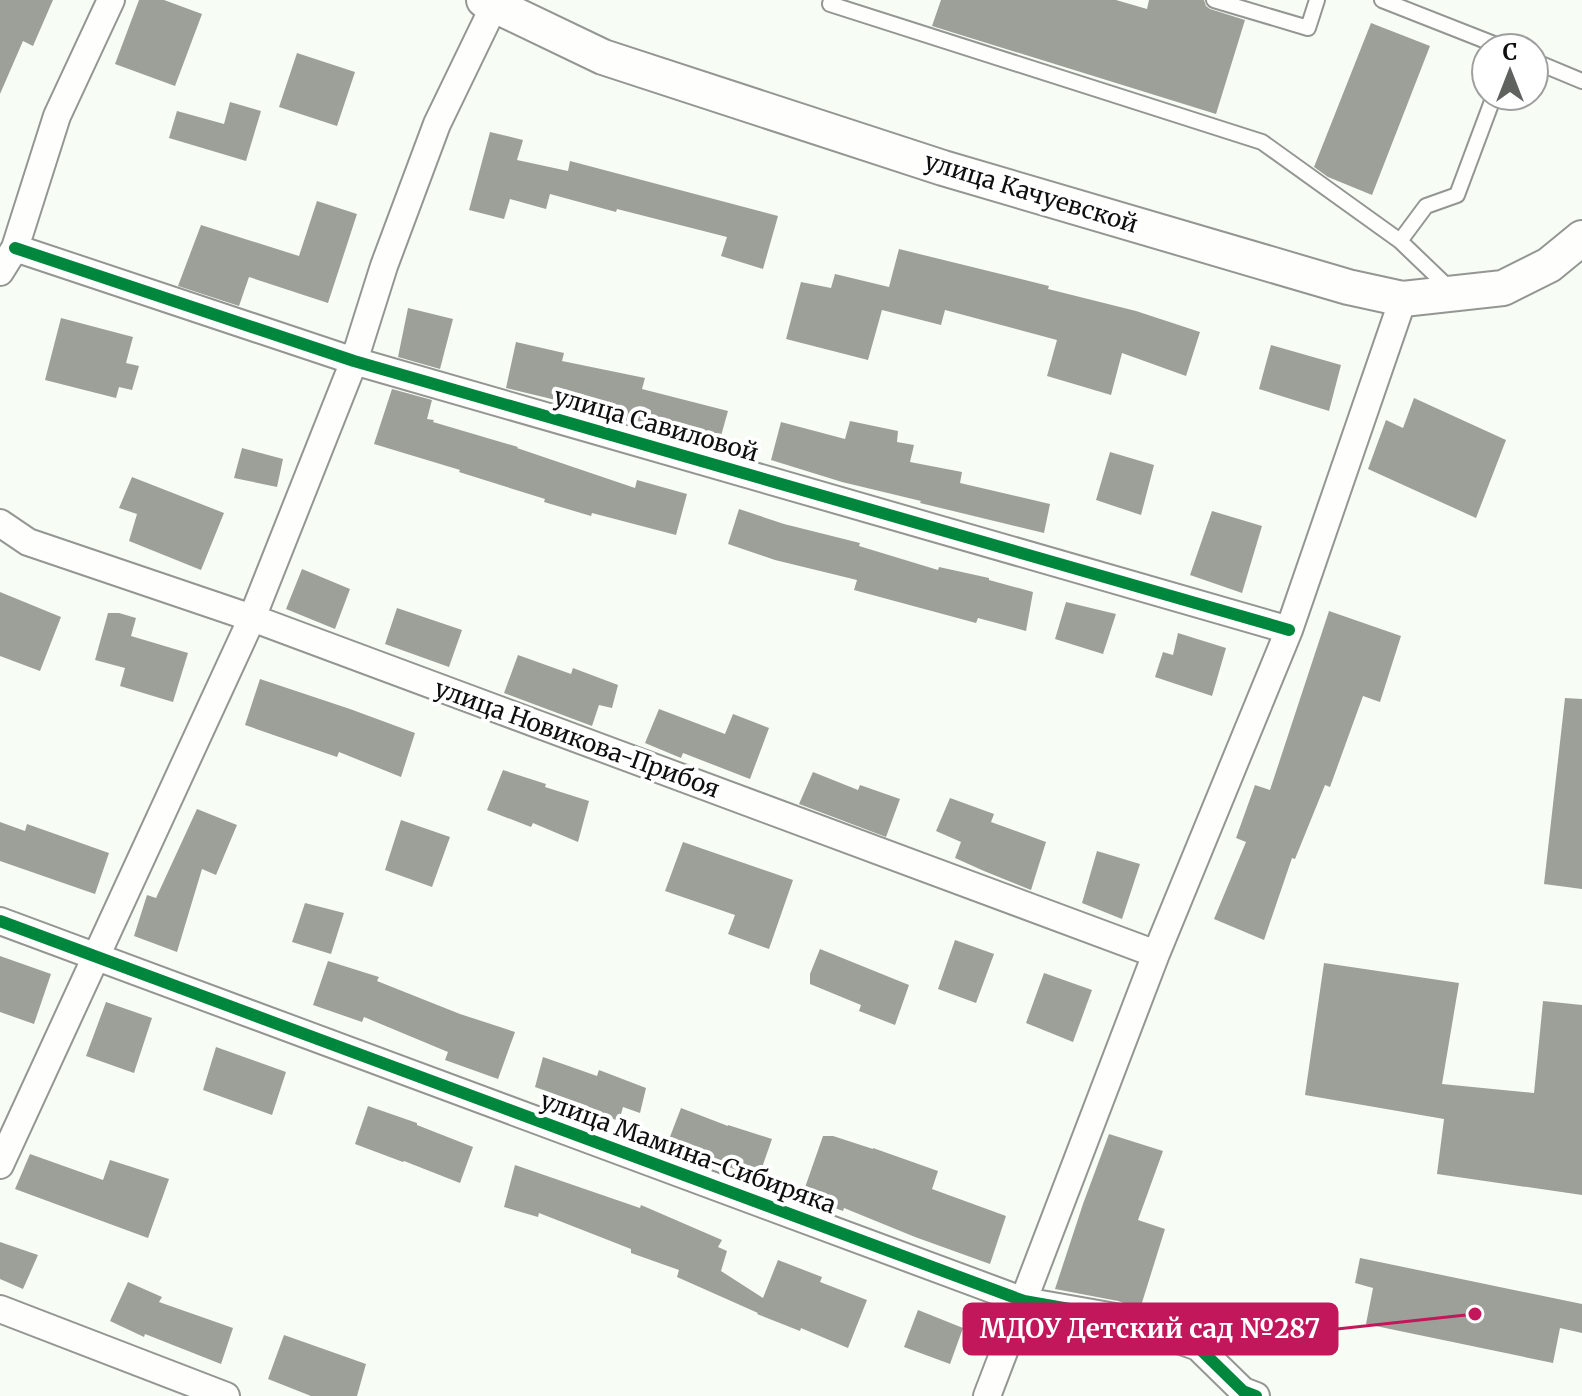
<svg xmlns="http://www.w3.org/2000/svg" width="1582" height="1396" font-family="Merriweather,serif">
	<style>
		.building { fill: #9da099 }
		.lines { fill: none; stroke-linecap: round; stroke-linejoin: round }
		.service-casing { stroke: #939692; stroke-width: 18 }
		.minor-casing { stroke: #939692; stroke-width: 30 }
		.tertiary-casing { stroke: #939692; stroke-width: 38 }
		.service { stroke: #fefffd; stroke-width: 14 }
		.minor { stroke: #fefffd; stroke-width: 26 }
		.tertiary { stroke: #fefffd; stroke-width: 34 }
		.cycleway-casing { stroke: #fff; stroke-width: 17 }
		.cycleway { stroke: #00873e; stroke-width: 12 }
		.labels { text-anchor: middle; stroke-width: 8; stroke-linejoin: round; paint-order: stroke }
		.street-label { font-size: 24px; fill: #0f0f0f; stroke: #fff }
		.leader { fill: none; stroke: #c2185b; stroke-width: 3 }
		.callout-dot { fill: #c2185b; stroke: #fff; stroke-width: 3 }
		.callout { fill: #c2185b; stroke: #c2185b; stroke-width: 3 }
		.callout-label { font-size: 26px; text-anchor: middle; font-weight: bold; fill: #fff }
	</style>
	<rect width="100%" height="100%" fill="#f7fcf4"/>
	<path class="building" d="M 0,0 L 53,0 L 33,46 L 23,41 L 0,94 Z
		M 139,0 L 164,0 L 202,14 L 175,86 L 115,64 Z
		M 941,0 L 1116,0 L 1147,9 L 1149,0 L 1204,0 L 1206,6 L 1210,9 L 1245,20 L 1216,114 L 932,26 Z
		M 1371,23 L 1430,46 L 1372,195 L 1328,177 L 1314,167 Z
		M 297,53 L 355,72 L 337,126 L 279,107 Z
		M 230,102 L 261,111 L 246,161 L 169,138 L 177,111 L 224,124 Z
		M 490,132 L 523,140 L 517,160 L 568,171 L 570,161 L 778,216 L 763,269 L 721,256 L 727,237 L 617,209 L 616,212 L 550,194 L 546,209 L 510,199 L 504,219 L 469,210 Z
		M 317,201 L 357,214 L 328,303 L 249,277 L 239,306 L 178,286 L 201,225 L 299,256 Z
		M 899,249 L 1049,286 L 1048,289 L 1136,311 L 1200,332 L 1186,376 L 1122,353 L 1111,395 L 1047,376 L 1057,340 L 945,310 L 941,325 L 882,310 L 868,360 L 786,339 L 801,282 L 831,288 L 835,274 L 889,287 Z
		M 408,308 L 453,319 L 440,369 L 398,357 Z
		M 61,318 L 133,337 L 126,363 L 139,366 L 132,390 L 119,387 L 116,398 L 45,380 Z
		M 516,342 L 564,353 L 562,361 L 645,378 L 642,389 L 728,411 L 719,443 L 634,420 L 633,422 L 603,416 L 588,412 L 589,408 L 506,388 Z
		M 1271,345 L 1341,365 L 1329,411 L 1259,389 Z
		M 392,389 L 432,400 L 427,419 L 434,420 L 433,422 L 518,447 L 517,448 L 635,488 L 637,480 L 687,494 L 676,535 L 592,513 L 591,516 L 544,502 L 545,499 L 459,472 L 460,470 L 374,444 Z
		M 1414,398 L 1506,440 L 1476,518 L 1368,469 L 1386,420 L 1403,428 Z
		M 850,421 L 898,431 L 897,442 L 914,445 L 910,462 L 962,472 L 960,483 L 1050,504 L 1044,533 L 920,503 L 921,501 L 842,482 L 771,460 L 781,422 L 845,439 Z
		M 242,448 L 283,459 L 277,487 L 234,478 Z
		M 1110,452 L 1154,465 L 1141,515 L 1096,500 Z
		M 132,477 L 224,513 L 201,570 L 129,541 L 137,514 L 119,508 Z
		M 739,509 L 784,524 L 860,543 L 859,546 L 938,570 L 939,567 L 989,578 L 989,580 L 1033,592 L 1026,631 L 978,618 L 976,623 L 854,590 L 857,580 L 775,560 L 728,544 Z
		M 1212,511 L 1262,526 L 1242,593 L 1190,575 Z
		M 302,569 L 350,589 L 335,629 L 286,609 Z
		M 0,592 L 61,617 L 40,671 L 0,656 Z
		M 1066,602 L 1116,614 L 1103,654 L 1055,639 Z
		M 397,608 L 462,630 L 449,667 L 385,644 Z
		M 1329,611 L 1401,636 L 1380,702 L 1363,696 L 1330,787 L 1325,785 L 1295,859 L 1292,858 L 1264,940 L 1214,919 L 1246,842 L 1236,838 L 1255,785 L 1270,790 Z
		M 108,613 L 119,613 L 136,618 L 131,636 L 188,653 L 173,702 L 120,686 L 125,668 L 95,660 Z
		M 1178,633 L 1226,648 L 1212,696 L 1155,677 L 1163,652 L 1173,655 Z
		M 518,655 L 571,674 L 573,668 L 618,685 L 612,708 L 599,705 L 592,726 L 504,693 Z
		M 260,679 L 350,709 L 415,733 L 401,777 L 339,752 L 337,757 L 245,725 Z
		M 1565,698 L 1582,699 L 1582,889 L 1544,884 Z
		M 659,709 L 725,734 L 733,714 L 769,728 L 750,779 L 683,753 L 681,758 L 645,743 Z
		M 503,770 L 546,784 L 545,787 L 589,801 L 578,842 L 533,823 L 531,827 L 487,810 Z
		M 813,772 L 858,790 L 860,785 L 900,799 L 886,837 L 799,804 Z
		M 950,798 L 994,814 L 991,822 L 1046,842 L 1031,890 L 984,871 L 955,858 L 961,842 L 936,831 Z
		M 197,809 L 237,825 L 216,875 L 202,869 L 177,952 L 134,936 L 147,895 L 156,898 Z
		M 401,820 L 450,837 L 432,887 L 385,870 Z
		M 0,822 L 25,831 L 27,824 L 109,853 L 95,894 L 0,861 Z
		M 683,842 L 793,880 L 769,949 L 728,934 L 735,915 L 665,891 Z
		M 1097,851 L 1140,864 L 1122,919 L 1082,903 Z
		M 305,903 L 344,913 L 331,954 L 292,942 Z
		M 955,940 L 994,954 L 976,1003 L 938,989 Z
		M 820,949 L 909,985 L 895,1025 L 859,1011 L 861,1005 L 810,984 L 810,974 Z
		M 0,956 L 51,974 L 34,1024 L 0,1012 Z
		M 328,961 L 379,977 L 377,981 L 460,1014 L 515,1032 L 498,1079 L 445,1060 L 448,1052 L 364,1017 L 362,1022 L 313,1005 Z
		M 1324,963 L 1459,983 L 1442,1084 L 1534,1093 L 1543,1001 L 1582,1005 L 1582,1195 L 1437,1174 L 1444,1119 L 1305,1095 Z
		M 1044,973 L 1092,990 L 1073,1042 L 1026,1023 Z
		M 106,1002 L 152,1018 L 134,1073 L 86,1056 Z
		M 216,1047 L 286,1072 L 272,1115 L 203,1090 Z
		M 543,1057 L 597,1076 L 599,1070 L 646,1088 L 640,1113 L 623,1107 L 619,1121 L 587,1110 L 588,1106 L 535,1087 Z
		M 368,1106 L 417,1123 L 417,1125 L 473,1147 L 460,1183 L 404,1161 L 403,1162 L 355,1144 Z
		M 681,1108 L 728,1126 L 728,1125 L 772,1139 L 758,1179 L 668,1142 Z
		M 1109,1134 L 1163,1151 L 1138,1220 L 1165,1229 L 1140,1309 L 1118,1301 L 1055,1289 L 1083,1204 Z
		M 823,1136 L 833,1136 L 873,1149 L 873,1148 L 938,1171 L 932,1189 L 1006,1216 L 990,1264 L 915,1237 L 844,1208 L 843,1211 L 802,1196 Z
		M 30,1154 L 103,1180 L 110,1160 L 169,1179 L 148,1238 L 15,1189 Z
		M 515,1165 L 640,1208 L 641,1205 L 722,1240 L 718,1247 L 727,1251 L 721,1271 L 763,1298 L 778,1260 L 822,1277 L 820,1282 L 867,1300 L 848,1348 L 801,1328 L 800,1331 L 757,1314 L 758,1313 L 677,1277 L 679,1270 L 631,1253 L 631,1249 L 539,1213 L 538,1217 L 504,1207 Z
		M 0,1242 L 38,1255 L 23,1289 L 0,1279 Z
		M 1360,1258 L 1582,1304 L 1582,1333 L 1560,1328 L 1553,1363 L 1366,1324 L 1373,1288 L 1355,1283 Z
		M 128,1282 L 162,1297 L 159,1302 L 233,1328 L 221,1364 L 145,1334 L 144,1337 L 110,1321 Z
		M 918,1310 L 963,1328 L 950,1364 L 904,1347 Z
		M 284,1335 L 366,1364 L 357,1396 L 311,1396 L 268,1379 Z"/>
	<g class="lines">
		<defs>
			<path id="service" d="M 831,0 L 830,4 L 1262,142 L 1400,241
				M 1214,0 L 1308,28 L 1317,0
				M 1382,0 L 1504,48
				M 1534,61 L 1582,81
				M 1450,289 L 1400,241 L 1426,206 L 1457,195 L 1494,96"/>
			<path id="minor" d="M 15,248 L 354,361 L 1289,630
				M 0,272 L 15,248 L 57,116 L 111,0
				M 0,523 L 28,542 L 252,618 L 1156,954
				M 0,921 L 1024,1301 L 1115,1317 L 1198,1347 L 1243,1391 L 1256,1396
				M 0,1165 L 252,618 L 354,361 L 384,266 L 437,124 L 494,6
				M 0,1309 L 226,1396
				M 987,1396 L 1156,954 L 1289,630 L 1403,299"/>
			<path id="tertiary" d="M 484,0 L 603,57 L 943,168 L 1348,287 L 1403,299 L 1503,288 L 1549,265 L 1582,238"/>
		</defs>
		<use href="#service" class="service-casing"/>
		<use href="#minor" class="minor-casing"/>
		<use href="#tertiary" class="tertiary-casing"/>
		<use href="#service" class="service"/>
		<use href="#minor" class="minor"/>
		<use href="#tertiary" class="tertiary"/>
		<defs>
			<path id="cycleway" d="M 15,248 L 354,361 L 1289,630
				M 0,921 L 1024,1301 L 1115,1317 L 1198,1347 L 1243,1391 L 1256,1396"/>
		</defs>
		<use href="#cycleway" class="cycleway-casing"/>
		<use href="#cycleway" class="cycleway"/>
	</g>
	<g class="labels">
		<g class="street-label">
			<text transform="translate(1031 193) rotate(17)" y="8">улица Качуевской</text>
			<text transform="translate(656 425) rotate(16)" y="8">улица Савиловой</text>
			<text transform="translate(577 739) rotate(20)" y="8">улица Новикова-Прибоя</text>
			<text transform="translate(688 1153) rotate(20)" y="8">улица Мамина-Сибиряка</text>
		</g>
	</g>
	<path class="leader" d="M1475 1314L1337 1329"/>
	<circle class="callout-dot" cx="1475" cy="1314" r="8"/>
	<rect class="callout" x="964" y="1304" width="373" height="50" rx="8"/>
	<g class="callout-label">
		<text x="1150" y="1338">МДОУ Детский сад №287</text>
	</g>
	<g transform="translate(1510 72)"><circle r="38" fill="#ffffff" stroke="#9f9f9f" stroke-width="2"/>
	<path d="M0-6L14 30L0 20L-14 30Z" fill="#60625f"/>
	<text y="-12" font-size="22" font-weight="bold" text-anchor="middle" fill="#0f0f0f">С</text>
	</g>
</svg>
